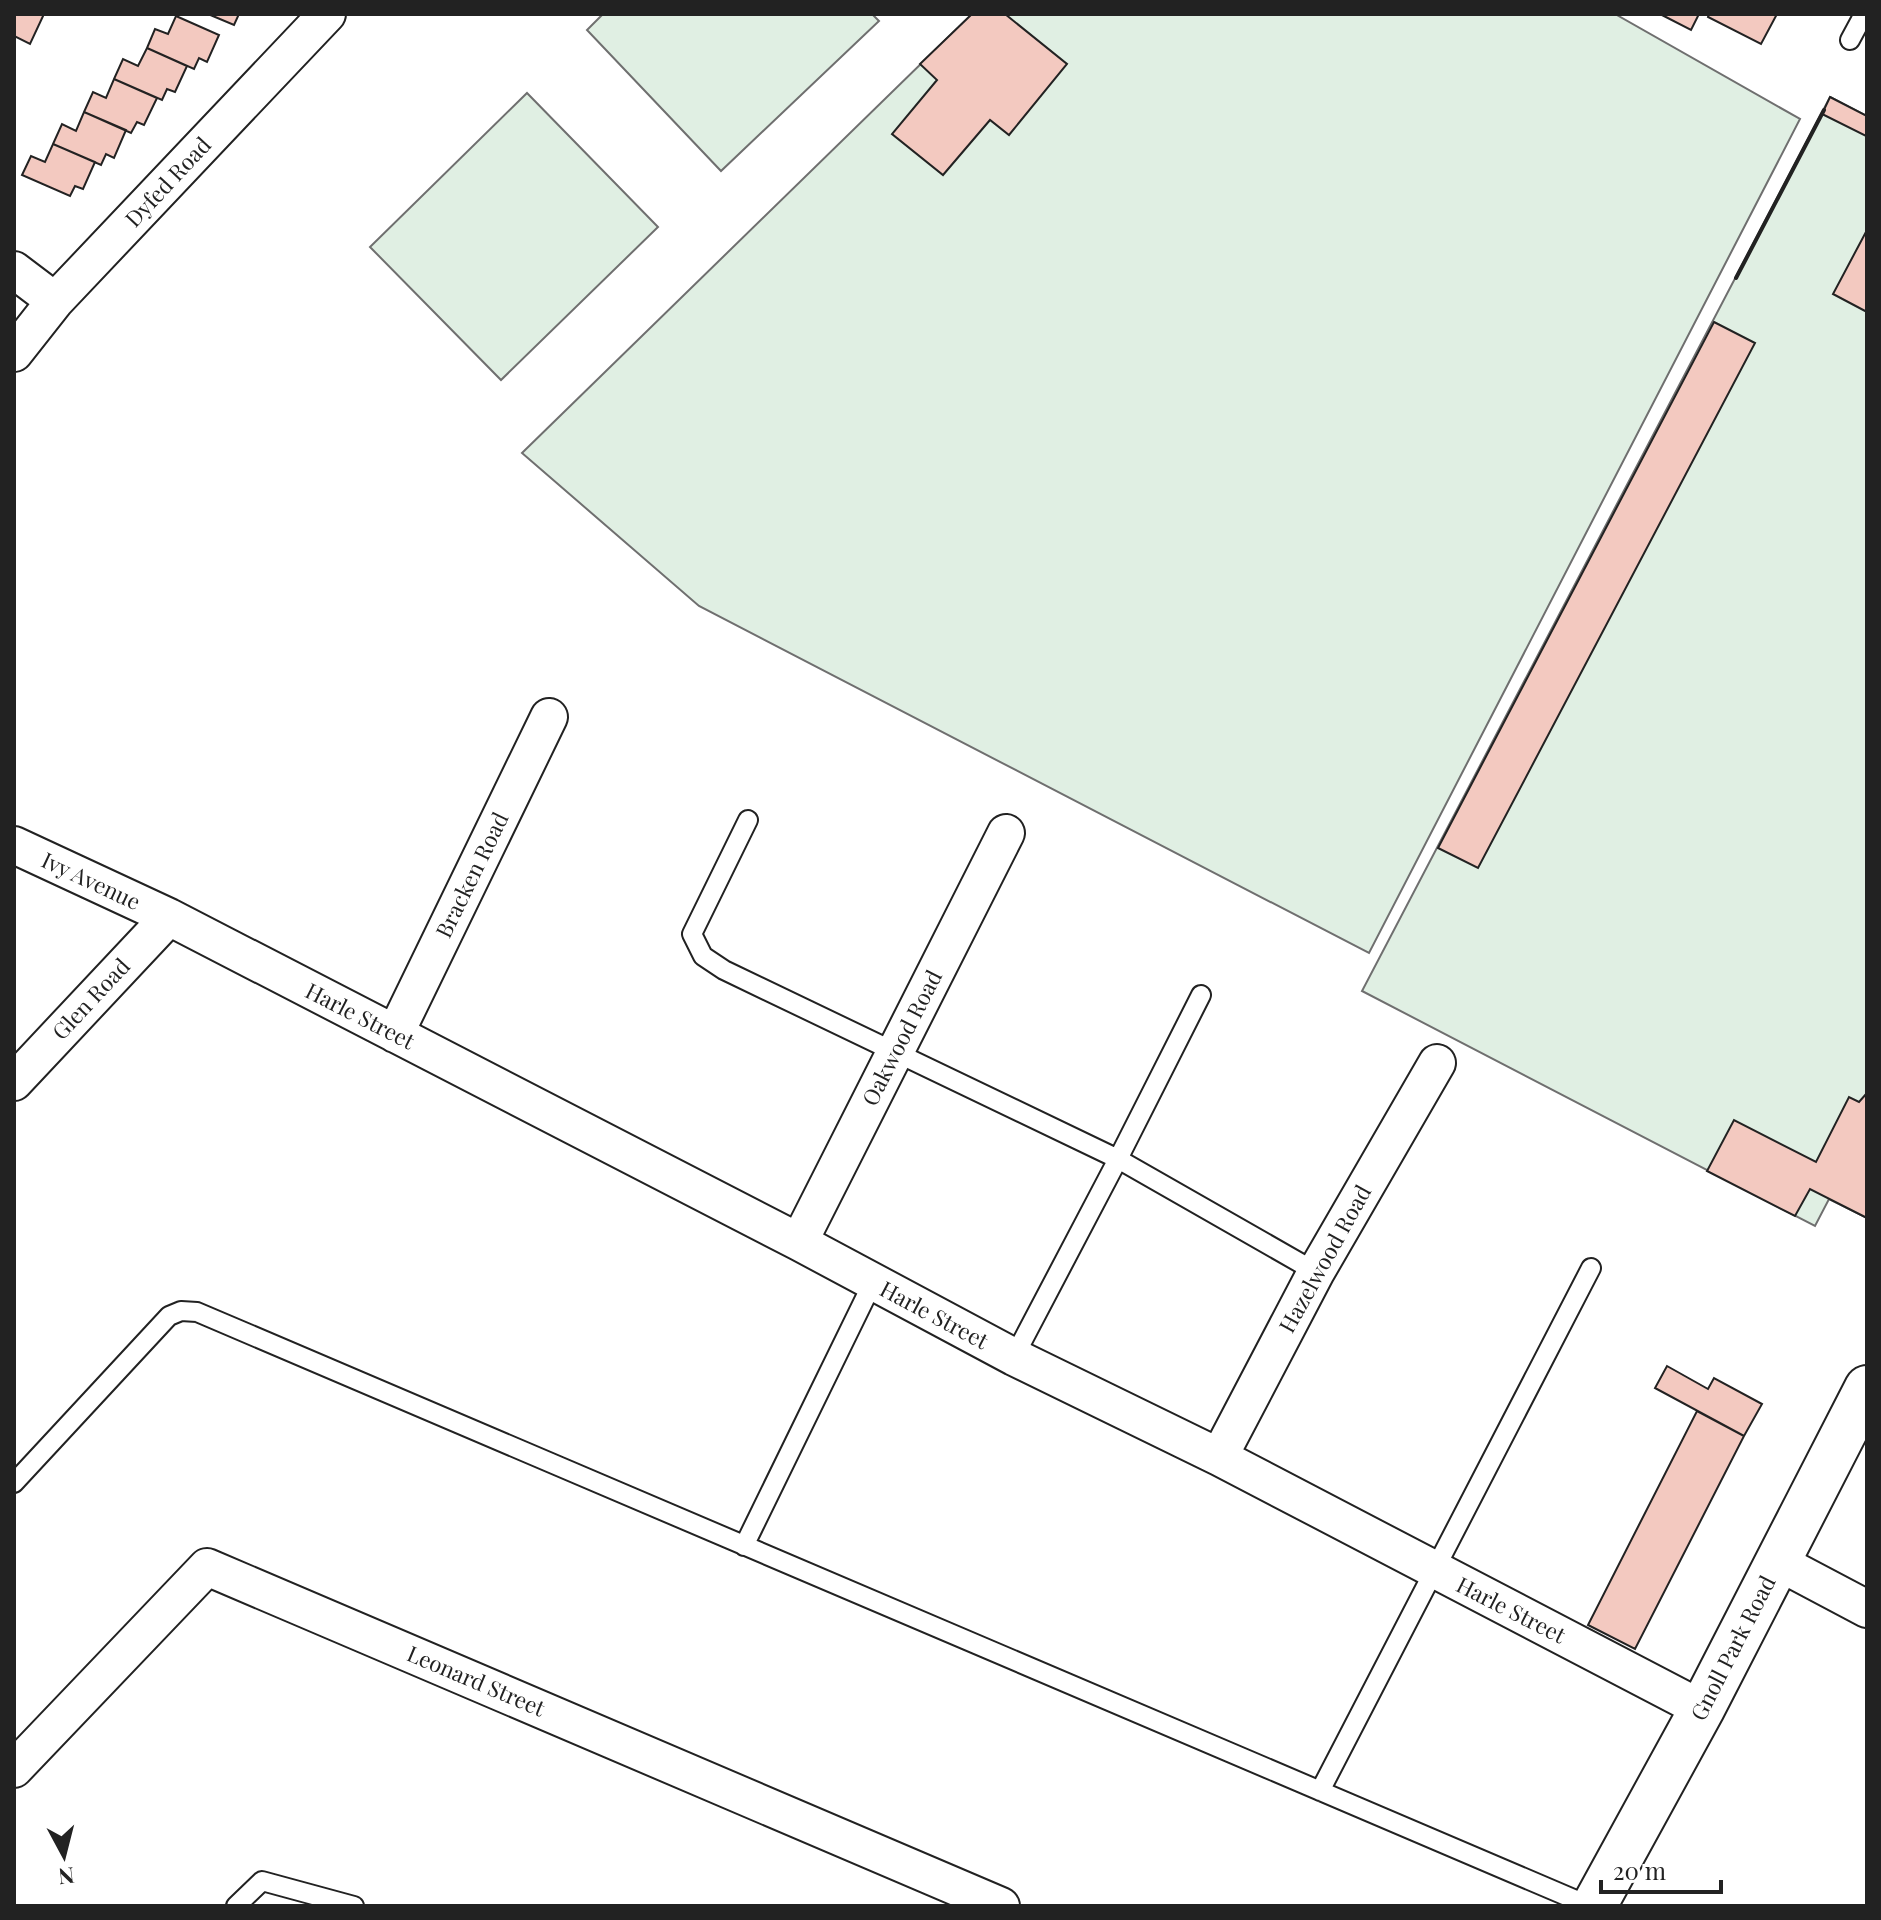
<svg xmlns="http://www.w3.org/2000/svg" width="1881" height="1920" font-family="'Playfair Display',serif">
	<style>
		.green { fill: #e0efe3; stroke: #6f6f6f; stroke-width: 2 }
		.building { fill: #f3c9c0; stroke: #222; stroke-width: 2 }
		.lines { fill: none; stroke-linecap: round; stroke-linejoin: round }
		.lane-casing { stroke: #222; stroke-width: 22 }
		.street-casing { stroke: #222; stroke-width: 40 }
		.secondary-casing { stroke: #222; stroke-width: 48 }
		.lane { stroke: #fff; stroke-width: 18 }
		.street { stroke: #fff; stroke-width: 36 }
		.secondary { stroke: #fff; stroke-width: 44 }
		.wall { stroke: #222; stroke-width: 4 }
		.labels { text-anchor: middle; stroke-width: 6; stroke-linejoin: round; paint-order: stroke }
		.street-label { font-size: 22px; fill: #222; stroke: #fff }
	</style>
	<rect width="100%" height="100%" fill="#fff"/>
	<path class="green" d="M 603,14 L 872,14 L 879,21 L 721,171 L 587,30 Z
		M 972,14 L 1615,14 L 1800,119 L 1369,953 L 699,606 L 522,453 Z
		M 527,93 L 658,227 L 501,380 L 370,247 Z
		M 1830,97 L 1867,116 L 1867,1218 L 1829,1199 L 1815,1226 L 1362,991 Z"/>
	<path class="building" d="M 14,14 L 44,14 L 30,44 L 14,36 Z
		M 208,14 L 239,14 L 234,25 Z
		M 972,14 L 1005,14 L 1067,64 L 1009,135 L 990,120 L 943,175 L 892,134 L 937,80 L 920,64 Z
		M 1660,14 L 1699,14 L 1691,30 Z
		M 1709,14 L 1777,14 L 1761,44 L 1708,17 Z
		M 176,16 L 219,35 L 207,62 L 199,58 L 194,69 L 147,48 L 155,29 L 168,34 Z
		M 147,48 L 187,66 L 175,92 L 167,89 L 162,100 L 114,79 L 123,59 L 138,66 Z
		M 114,79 L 157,98 L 144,125 L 137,122 L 131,133 L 84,112 L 93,92 L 106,98 Z
		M 1830,97 L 1867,116 L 1866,136 L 1822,114 Z
		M 84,112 L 126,130 L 114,158 L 106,154 L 101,165 L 53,144 L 62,124 L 76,131 Z
		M 53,144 L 95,162 L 83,189 L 75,186 L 70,196 L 22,175 L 31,156 L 45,162 Z
		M 1867,230 L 1867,312 L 1833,294 Z
		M 1714,322 L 1755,343 L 1478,868 L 1438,848 Z
		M 1867,1093 L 1867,1218 L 1810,1189 L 1795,1216 L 1707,1171 L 1734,1120 L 1816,1162 L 1849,1097 L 1859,1102 Z
		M 1667,1366 L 1708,1389 L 1714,1378 L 1762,1404 L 1744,1436 L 1655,1388 Z
		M 1697,1411 L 1744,1436 L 1635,1649 L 1588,1625 Z"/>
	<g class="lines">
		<defs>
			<path id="lane" d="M 1850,40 L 1864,14
				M 748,820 L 692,934 L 703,956 L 724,970 L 1118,1159 L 1316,1272
				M 1014,1357 L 1118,1159 L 1201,995
				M 14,1483 L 169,1316 L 181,1311 L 197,1312 L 1590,1906
				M 744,1546 L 873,1282
				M 1320,1791 L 1591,1268
				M 236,1906 L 262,1881 L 354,1906"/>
			<path id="street" d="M 14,270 L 55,301
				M 14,353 L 55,301 L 327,14
				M 14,845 L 169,917 L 799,1242 L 1014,1357 L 1219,1457 L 1702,1709
				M 395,1034 L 549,717
				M 14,1082 L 169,917
				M 799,1242 L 1006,833
				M 1219,1457 L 1316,1272 L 1437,1063
				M 1778,1562 L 1867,1609
				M 14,1769 L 207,1567 L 1001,1906"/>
			<path id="secondary" d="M 1594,1906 L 1702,1709 L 1867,1388"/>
		</defs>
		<use href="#lane" class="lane-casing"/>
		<use href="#street" class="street-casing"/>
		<use href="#secondary" class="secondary-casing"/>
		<use href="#lane" class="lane"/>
		<use href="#street" class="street"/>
		<use href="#secondary" class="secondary"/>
		<path class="wall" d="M 1736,278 L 1824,110"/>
	</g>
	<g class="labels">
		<g class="street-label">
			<text transform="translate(168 182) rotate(-47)" y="8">Dyfed Road</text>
			<text transform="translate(472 875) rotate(-64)" y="8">Bracken Road</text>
			<text transform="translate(91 881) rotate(25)" y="8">Ivy Avenue</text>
			<text transform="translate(91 999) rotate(-47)" y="8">Glen Road</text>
			<text transform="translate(360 1016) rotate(27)" y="8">Harle Street</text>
			<text transform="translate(902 1038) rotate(-63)" y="8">Oakwood Road</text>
			<text transform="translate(1325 1259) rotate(-61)" y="8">Hazelwood Road</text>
			<text transform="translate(934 1315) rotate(28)" y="8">Harle Street</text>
			<text transform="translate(1511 1610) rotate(27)" y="8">Harle Street</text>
			<text transform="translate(1733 1648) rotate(-63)" y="8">Gnoll Park Road</text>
			<text transform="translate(476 1681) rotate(23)" y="8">Leonard Street</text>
		</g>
	</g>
	<rect width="1881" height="1920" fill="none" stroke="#222222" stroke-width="32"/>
	<g transform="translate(64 1856) rotate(173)" stroke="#ffffff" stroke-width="6" paint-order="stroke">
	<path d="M0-6L14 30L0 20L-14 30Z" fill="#222222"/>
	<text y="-12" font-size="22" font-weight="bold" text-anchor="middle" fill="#222222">N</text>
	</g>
	<path d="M1601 1880v12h120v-12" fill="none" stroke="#222222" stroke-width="4"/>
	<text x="1613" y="1880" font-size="24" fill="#222222" stroke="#ffffff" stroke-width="6" paint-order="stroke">20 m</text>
</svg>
